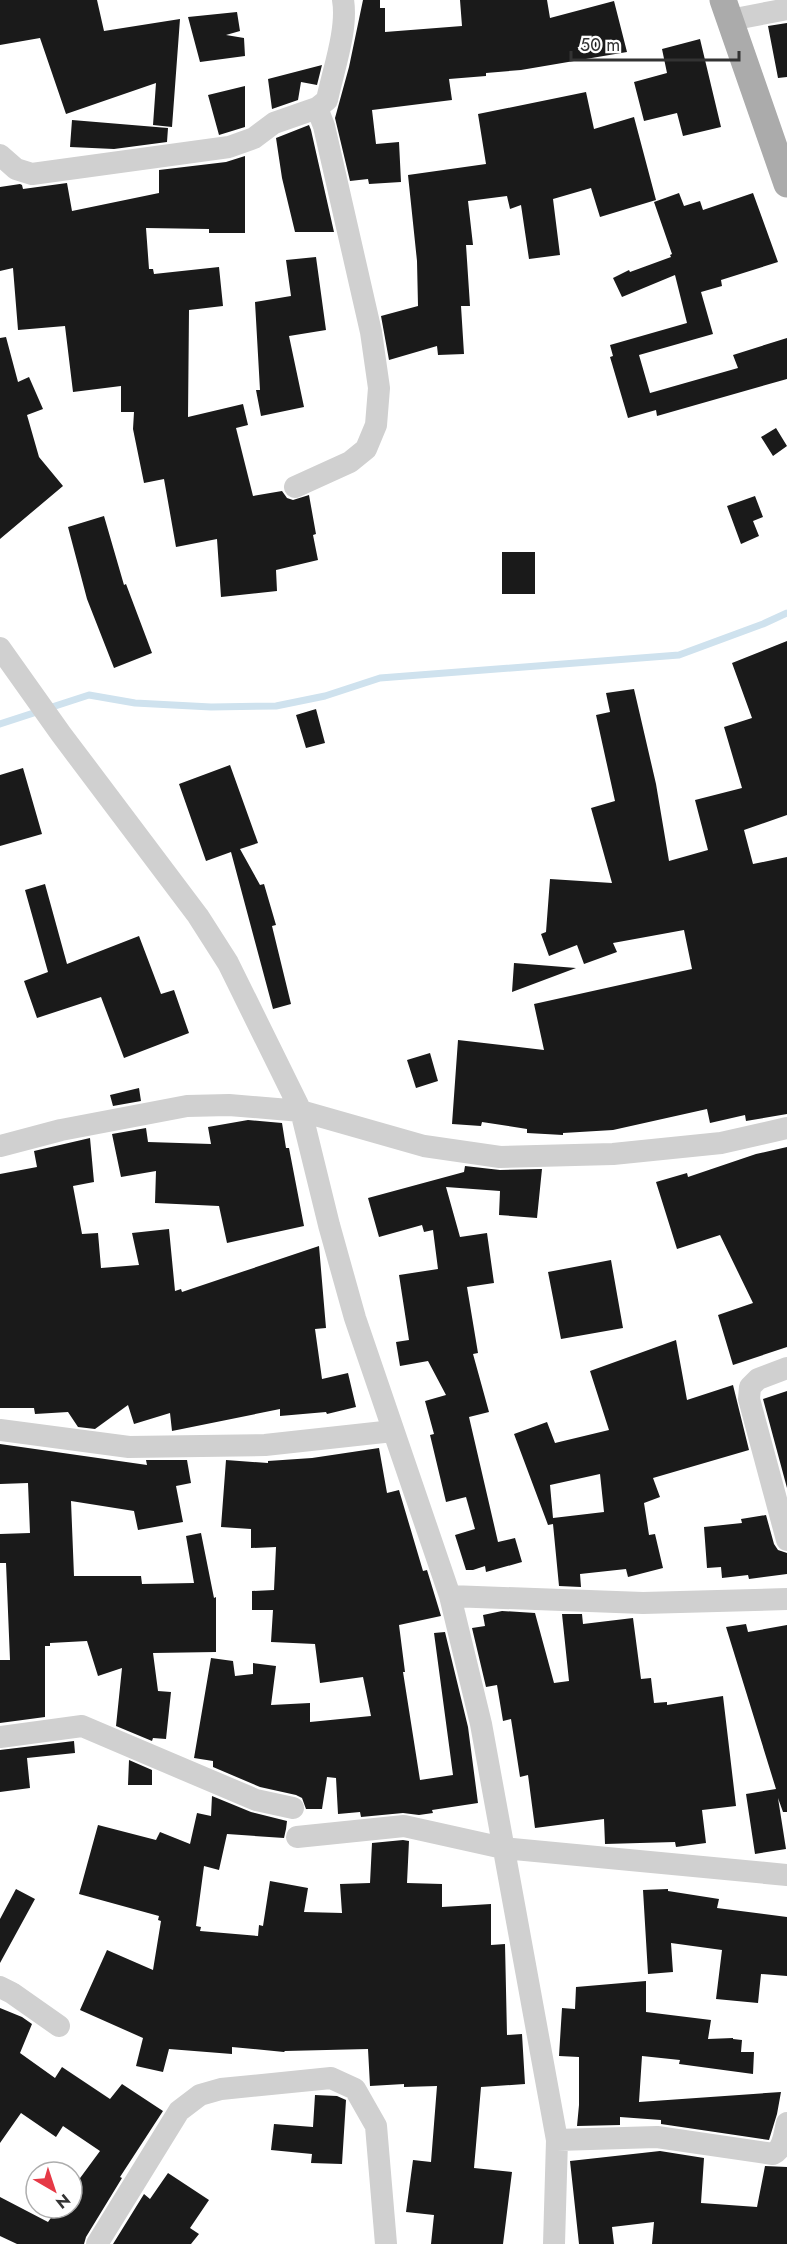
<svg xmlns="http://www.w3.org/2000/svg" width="787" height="2244" font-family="Jost,sans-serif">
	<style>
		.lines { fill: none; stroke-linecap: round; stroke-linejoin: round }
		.stream { stroke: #cfe2ee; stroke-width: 7 }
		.building { fill: #1a1a1a; fill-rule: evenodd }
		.minor { stroke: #d0d0d0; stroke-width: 22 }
		.major { stroke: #ababab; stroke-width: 27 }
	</style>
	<rect width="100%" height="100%" fill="#fff"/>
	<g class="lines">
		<path class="stream" d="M 0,724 L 89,695 L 135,703 L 211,707 L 276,706 L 325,696 L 380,678 L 679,655 L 763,624 L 787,613"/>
	</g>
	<path class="building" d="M 0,0 L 97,0 L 104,31 L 180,19 L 172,127 L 153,125 L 156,83 L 66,114 L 40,38 L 0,45 Z
		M 363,0 L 380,0 L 380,8 L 385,8 L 385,32 L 462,26 L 460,0 L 547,0 L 550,18 L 614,1 L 627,52 L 521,70 L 486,73 L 486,76 L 449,79 L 452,100 L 372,110 L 376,144 L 399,142 L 401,182 L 369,184 L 368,179 L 350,181 L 335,118 L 349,67 Z
		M 237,12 L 240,31 L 226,35 L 244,38 L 245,56 L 200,62 L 188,17 Z
		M 787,23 L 787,77 L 778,78 L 768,26 Z
		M 700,39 L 721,127 L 683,136 L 677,113 L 644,121 L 634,82 L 667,73 L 662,49 Z
		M 322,65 L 317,85 L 301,82 L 298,100 L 272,109 L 268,79 Z
		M 245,86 L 245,127 L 219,135 L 208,95 Z
		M 586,92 L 594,129 L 634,117 L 656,200 L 600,217 L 591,188 L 553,199 L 560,255 L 529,259 L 521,205 L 510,209 L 507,196 L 468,201 L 473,245 L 466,245 L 470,306 L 461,306 L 464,354 L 438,355 L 437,346 L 389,360 L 381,316 L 418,306 L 417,261 L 408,175 L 486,164 L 478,114 Z
		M 72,120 L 168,128 L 167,142 L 114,149 L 70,147 Z
		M 309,125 L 311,130 L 334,232 L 295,232 L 282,178 L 276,138 Z
		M 245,156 L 245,233 L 209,233 L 209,229 L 146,228 L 149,269 L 153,269 L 154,274 L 219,267 L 223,306 L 189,310 L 188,417 L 243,404 L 248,425 L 236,428 L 253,496 L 282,491 L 287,498 L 293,500 L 309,495 L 316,534 L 313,535 L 318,560 L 276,570 L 277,591 L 221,597 L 217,539 L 176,547 L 164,479 L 144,483 L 133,429 L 134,412 L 121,412 L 121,386 L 73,392 L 65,326 L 18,330 L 13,268 L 0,271 L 0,187 L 20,184 L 22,185 L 23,189 L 67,183 L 72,211 L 159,193 L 159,170 L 226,162 Z
		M 679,193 L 684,206 L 700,201 L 703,210 L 753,193 L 778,262 L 721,280 L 722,286 L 701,292 L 713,334 L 639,355 L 650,393 L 738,368 L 733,355 L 787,338 L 787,379 L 657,416 L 656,410 L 628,418 L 610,357 L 613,356 L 610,345 L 687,323 L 675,275 L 622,297 L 613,278 L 629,270 L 630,272 L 671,257 L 670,255 L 672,254 L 654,202 Z
		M 316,257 L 326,330 L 289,336 L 304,407 L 261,416 L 256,390 L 260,390 L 255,302 L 291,296 L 286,260 Z
		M 6,337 L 18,382 L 29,377 L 43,409 L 27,415 L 39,457 L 63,486 L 0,539 L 0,338 Z
		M 776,428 L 787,446 L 773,456 L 761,437 Z
		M 755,496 L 763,517 L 753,521 L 759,536 L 741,544 L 727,506 Z
		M 104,516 L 124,585 L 126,584 L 152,653 L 114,668 L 87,599 L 68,527 Z
		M 502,552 L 535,552 L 535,594 L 502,594 Z
		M 787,641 L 787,815 L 744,830 L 753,864 L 787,857 L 787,1114 L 746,1121 L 745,1115 L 710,1123 L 707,1109 L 613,1130 L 563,1133 L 563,1135 L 527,1133 L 527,1129 L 482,1122 L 481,1126 L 452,1124 L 458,1040 L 544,1050 L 534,1004 L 692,969 L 684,930 L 613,943 L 617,952 L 584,964 L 577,945 L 549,956 L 541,934 L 546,932 L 550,879 L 612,883 L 591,808 L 615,801 L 596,715 L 610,712 L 606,693 L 634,689 L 656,784 L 669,861 L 708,850 L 695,800 L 742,788 L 724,727 L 752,718 L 732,663 Z
		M 316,709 L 325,743 L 306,748 L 296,715 Z
		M 230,765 L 258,843 L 240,849 L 260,885 L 264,884 L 276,925 L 272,926 L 291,1004 L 273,1009 L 231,852 L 206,861 L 179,784 Z
		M 23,768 L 42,834 L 0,846 L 0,775 Z
		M 45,884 L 67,964 L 139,936 L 161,994 L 174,990 L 189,1033 L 124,1058 L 101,997 L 37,1018 L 24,981 L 48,972 L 25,890 Z
		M 514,963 L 576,968 L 512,992 Z
		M 430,1053 L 438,1081 L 416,1088 L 407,1060 Z
		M 139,1088 L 141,1101 L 113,1106 L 110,1095 Z
		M 248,1120 L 282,1123 L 286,1148 L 289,1148 L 304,1226 L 227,1243 L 219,1206 L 155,1203 L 156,1171 L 121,1177 L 112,1134 L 146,1128 L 148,1142 L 211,1144 L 208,1127 Z
		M 90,1138 L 94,1182 L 73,1186 L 82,1234 L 98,1233 L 101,1268 L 139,1265 L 132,1233 L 169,1229 L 175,1291 L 181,1289 L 182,1292 L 319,1246 L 326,1328 L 315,1329 L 322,1379 L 348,1373 L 356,1407 L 327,1414 L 326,1412 L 280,1416 L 280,1409 L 172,1431 L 170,1413 L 134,1424 L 128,1405 L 95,1429 L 78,1427 L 68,1412 L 35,1414 L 34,1408 L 0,1408 L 0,1174 L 37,1167 L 34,1151 Z
		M 787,1147 L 787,1347 L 733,1365 L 718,1315 L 753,1303 L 720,1235 L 677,1249 L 656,1182 L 687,1173 L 688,1177 L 756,1154 Z
		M 465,1166 L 500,1170 L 542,1169 L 537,1218 L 499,1215 L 500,1191 L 446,1187 L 460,1237 L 487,1233 L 494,1283 L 467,1287 L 478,1353 L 473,1354 L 489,1412 L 469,1417 L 498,1542 L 515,1538 L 522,1562 L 486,1572 L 485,1566 L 473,1570 L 466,1570 L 455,1535 L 475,1529 L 466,1497 L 446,1502 L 430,1435 L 434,1434 L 425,1401 L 446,1395 L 428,1361 L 400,1366 L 396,1342 L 409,1340 L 399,1275 L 438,1269 L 433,1230 L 424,1232 L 422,1225 L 379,1237 L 368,1198 L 464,1172 Z
		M 611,1260 L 623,1328 L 561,1339 L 548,1272 Z
		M 676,1340 L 687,1400 L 733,1385 L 749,1450 L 653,1478 L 660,1497 L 644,1503 L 649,1535 L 655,1534 L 663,1568 L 628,1577 L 626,1569 L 580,1574 L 581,1587 L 559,1586 L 553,1524 L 548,1525 L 514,1434 L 547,1422 L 555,1443 L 609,1430 L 590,1371 ZM 600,1474 L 604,1512 L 553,1518 L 550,1485 Z
		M 787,1391 L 787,1488 L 763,1399 Z
		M 0,1444 L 147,1465 L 146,1460 L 187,1460 L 191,1483 L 176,1486 L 183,1522 L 138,1530 L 134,1511 L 71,1501 L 74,1576 L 141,1576 L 142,1584 L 194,1583 L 186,1536 L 201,1533 L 214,1598 L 216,1597 L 216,1652 L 153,1653 L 158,1691 L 171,1692 L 166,1739 L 153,1738 L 152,1741 L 116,1726 L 122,1668 L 98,1676 L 87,1641 L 50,1643 L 50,1646 L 45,1646 L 45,1717 L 0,1723 L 0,1660 L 10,1660 L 6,1563 L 0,1563 L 0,1534 L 30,1533 L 28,1483 L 0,1484 Z
		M 379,1448 L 387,1493 L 399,1490 L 423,1571 L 427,1570 L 441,1616 L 399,1625 L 405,1672 L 403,1672 L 420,1780 L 453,1775 L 434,1633 L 445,1632 L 468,1727 L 478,1803 L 432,1810 L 433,1813 L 419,1815 L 403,1813 L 361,1817 L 360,1812 L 338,1814 L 336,1778 L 327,1777 L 322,1809 L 306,1809 L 302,1798 L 296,1795 L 260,1787 L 213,1767 L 213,1761 L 194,1758 L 211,1658 L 233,1661 L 235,1676 L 253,1674 L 253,1663 L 276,1666 L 271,1705 L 310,1703 L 310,1722 L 371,1716 L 363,1677 L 320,1683 L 315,1644 L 271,1642 L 273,1610 L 252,1610 L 252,1591 L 274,1590 L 276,1547 L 251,1548 L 251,1529 L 221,1527 L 226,1460 L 268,1463 L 268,1461 L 312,1458 Z
		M 766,1515 L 774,1544 L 778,1550 L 787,1553 L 787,1574 L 749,1579 L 748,1575 L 722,1578 L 721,1567 L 707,1568 L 704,1527 L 742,1523 L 741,1519 Z
		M 502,1611 L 535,1613 L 554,1683 L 569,1681 L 562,1614 L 582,1614 L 583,1624 L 633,1618 L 641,1679 L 651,1678 L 654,1703 L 667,1702 L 667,1705 L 723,1696 L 736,1806 L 702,1810 L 706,1843 L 676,1847 L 675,1842 L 605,1844 L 604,1819 L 535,1828 L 528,1775 L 520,1777 L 511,1719 L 503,1721 L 497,1685 L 486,1687 L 472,1628 L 485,1626 L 483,1615 Z
		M 746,1624 L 748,1632 L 787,1625 L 787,1812 L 783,1812 L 778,1798 L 786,1849 L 755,1854 L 746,1794 L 776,1789 L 726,1627 Z
		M 74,1741 L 75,1753 L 27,1758 L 30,1788 L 0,1792 L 0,1750 Z
		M 129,1760 L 152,1770 L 152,1785 L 128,1785 Z
		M 212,1796 L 251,1812 L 287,1821 L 286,1829 L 284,1838 L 227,1834 L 219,1870 L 204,1866 L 196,1926 L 201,1927 L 200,1931 L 258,1936 L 259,1925 L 263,1926 L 270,1881 L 308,1888 L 304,1912 L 342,1913 L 340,1884 L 370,1883 L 372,1843 L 403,1840 L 409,1841 L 407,1883 L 442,1884 L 442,1907 L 491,1904 L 491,1945 L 505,1944 L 507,2035 L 522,2034 L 525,2084 L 481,2087 L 474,2168 L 512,2172 L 503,2244 L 431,2244 L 434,2215 L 406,2212 L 413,2160 L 431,2162 L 437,2086 L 404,2087 L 404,2084 L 370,2086 L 368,2049 L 285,2051 L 284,2052 L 232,2047 L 232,2054 L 169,2049 L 163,2072 L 136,2066 L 143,2038 L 80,2010 L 107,1950 L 153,1970 L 161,1921 L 158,1920 L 159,1916 L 79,1894 L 98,1825 L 156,1840 L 160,1832 L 190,1844 L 197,1813 L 211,1816 Z
		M 16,1889 L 35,1899 L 0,1963 L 0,1919 Z
		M 668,1889 L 668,1891 L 719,1899 L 717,1908 L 787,1917 L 787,1976 L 761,1974 L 758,2003 L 716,1999 L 722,1950 L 671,1943 L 673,1972 L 648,1974 L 643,1890 Z
		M 646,1981 L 646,2012 L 711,2020 L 708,2039 L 733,2038 L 733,2039 L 742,2040 L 741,2052 L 754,2052 L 753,2074 L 679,2064 L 680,2060 L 642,2056 L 639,2102 L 781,2092 L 777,2114 L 769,2140 L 661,2124 L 661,2120 L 620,2117 L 620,2125 L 577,2126 L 579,2105 L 579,2057 L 559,2056 L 562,2008 L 575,2009 L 576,1987 Z
		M 0,2008 L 22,2017 L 32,2024 L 20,2053 L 55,2078 L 62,2067 L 110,2099 L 122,2084 L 163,2111 L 120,2177 L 122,2178 L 86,2237 L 84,2244 L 17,2244 L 0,2236 L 0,2197 L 48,2222 L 58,2208 L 72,2208 L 72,2189 L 100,2151 L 63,2126 L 56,2137 L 21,2113 L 0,2143 Z
		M 315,2095 L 337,2096 L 346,2100 L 342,2164 L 311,2163 L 312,2154 L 271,2150 L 274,2124 L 313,2127 Z
		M 660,2151 L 704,2158 L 701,2203 L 757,2207 L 765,2166 L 787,2167 L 787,2244 L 652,2244 L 654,2222 L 612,2227 L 614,2244 L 579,2244 L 570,2161 Z
		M 168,2173 L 209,2200 L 190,2228 L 199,2234 L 191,2244 L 113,2244 L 144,2194 L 150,2199 Z"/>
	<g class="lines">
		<path class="minor" d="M 730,20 L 787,9
			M 0,155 L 16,169 L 32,174 L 229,147 L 254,138 L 274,123 L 317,108
			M 295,487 L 350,462 L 366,449 L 376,425 L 379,388 L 371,332 L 324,126 L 317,108 L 327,100 C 333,71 348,29 343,0
			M 0,648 L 61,734 L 198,916 L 228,963 L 301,1111 L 329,1225 L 355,1318 L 450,1596 L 481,1724 L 557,2140 L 554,2244
			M 0,1146 L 61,1130 L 187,1106 L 229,1105 L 301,1111 L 424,1146 L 500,1157 L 613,1154 L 721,1143 L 787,1128
			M 787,1368 L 758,1379 L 750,1387 L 749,1399 L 787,1540
			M 0,1430 L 129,1447 L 265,1445 L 393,1431
			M 450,1596 L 643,1603 L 787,1599
			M 0,1737 L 82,1726 L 256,1800 L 293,1808
			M 297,1837 L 404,1826 L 503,1848 L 787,1875
			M 0,1987 L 12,1993 L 59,2026
			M 557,2140 L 657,2137 L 773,2154 C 784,2149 784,2134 787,2123
			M 97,2244 L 179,2111 L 200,2095 L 221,2089 L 331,2078 L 355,2089 L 376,2126 L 386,2244"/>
		<path class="major" d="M 723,0 L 787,184"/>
	</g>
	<g transform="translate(54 2190) rotate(141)"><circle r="28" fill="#ffffff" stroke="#adadad" stroke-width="1.5"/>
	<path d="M0-4.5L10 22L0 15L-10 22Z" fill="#e63946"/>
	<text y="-9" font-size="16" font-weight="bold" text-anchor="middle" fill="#333333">N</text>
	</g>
	<path d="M571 51v9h168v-9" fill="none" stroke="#333333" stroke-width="3"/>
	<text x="580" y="51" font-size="18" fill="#333333" stroke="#ffffff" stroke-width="4.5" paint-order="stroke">50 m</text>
</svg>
